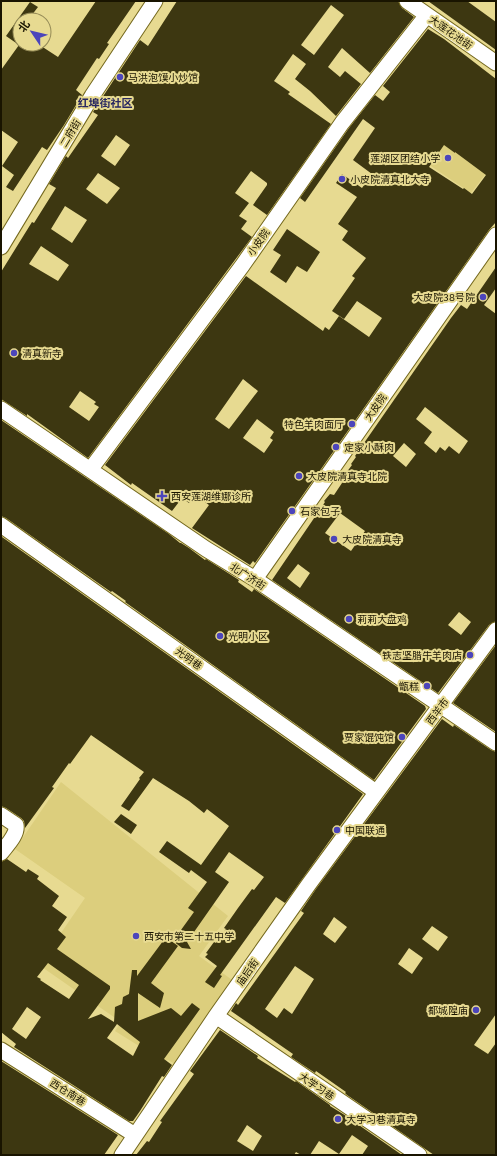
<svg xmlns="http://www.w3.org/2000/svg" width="497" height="1156" font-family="'IBM Plex Sans','Noto Sans SC',sans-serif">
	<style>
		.built { fill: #dcce7d }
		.building { fill: #3d3711; fill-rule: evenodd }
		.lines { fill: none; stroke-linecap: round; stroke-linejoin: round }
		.minor-casing { stroke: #74681d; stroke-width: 17 }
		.minor { stroke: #fff; stroke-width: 15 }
		.poi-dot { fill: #4c45bb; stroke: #e7da91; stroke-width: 1.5 }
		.labels { text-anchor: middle; stroke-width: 4; stroke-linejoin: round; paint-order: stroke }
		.street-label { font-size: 10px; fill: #191400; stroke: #e7da91 }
		.poi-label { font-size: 10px; fill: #191400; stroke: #e7da91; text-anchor: start }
		.neighbourhood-label { font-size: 11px; font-weight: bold; fill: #282761; stroke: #e7da91 }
	</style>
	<rect width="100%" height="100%" fill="#e7da91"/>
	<path class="built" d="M 424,118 L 490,168 L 471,193 L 404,148 Z
		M 61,782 L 228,916 L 199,956 L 235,982 L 177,1065 L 168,1060 L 163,1061 L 115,1031 L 121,1022 L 39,965 L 85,898 L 15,849 Z"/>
	<path class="building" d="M 96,1 L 136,1 L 107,43 L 109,44 L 99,59 L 97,58 L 76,90 L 82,95 L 64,125 L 47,150 L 42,147 L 13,191 L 6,187 L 14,175 L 2,166 L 18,142 L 1,130 L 1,70 L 19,45 L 6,36 L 30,2 L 38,7 L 28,20 L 20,20 L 20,44 L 38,44 L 58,57 Z
		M 177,1 L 398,1 L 402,8 L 414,17 L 370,73 L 342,48 L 328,67 L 340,77 L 345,71 L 361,84 L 336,116 L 310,91 L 295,79 L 306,64 L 293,54 L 274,81 L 290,92 L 288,94 L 331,124 L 267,215 L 253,205 L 267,185 L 267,183 L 251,171 L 235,193 L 249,203 L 239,216 L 247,221 L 241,229 L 252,237 L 88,458 L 27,414 L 27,416 L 1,399 L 1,272 L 32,222 L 34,223 L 56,188 L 49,184 L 66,156 L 68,158 L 98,115 L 93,112 L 100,101 L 140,40 L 148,46 ZM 331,5 L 344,15 L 314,55 L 301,45 ZM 116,135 L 130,145 L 115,166 L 101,156 ZM 98,173 L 120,188 L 107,204 L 86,189 ZM 65,206 L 87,220 L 72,243 L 51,229 ZM 41,246 L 69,265 L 58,281 L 29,264 ZM 80,391 L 96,402 L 94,404 L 99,407 L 89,421 L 69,407 Z
		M 428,1 L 467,1 L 496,22 L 496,50 Z
		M 428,29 L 444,39 L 496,79 L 496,222 L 489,230 L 255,563 L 253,561 L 250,565 L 192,528 L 209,505 L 195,495 L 189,503 L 182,498 L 172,511 L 132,483 L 131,485 L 105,465 L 246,276 L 323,331 L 325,327 L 329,330 L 339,316 L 369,337 L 382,318 L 357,301 L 344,319 L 332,311 L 355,278 L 352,276 L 366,258 L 342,240 L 348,231 L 338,224 L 357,197 L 336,183 L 342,174 L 362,188 L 372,174 L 353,160 L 375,128 L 363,119 L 305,202 L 300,198 L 349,128 L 375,95 L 383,101 L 390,92 L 383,86 ZM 444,145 L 455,153 L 455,152 L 486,175 L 472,194 L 464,188 L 463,189 L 429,167 ZM 243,379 L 258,391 L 229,429 L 215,419 ZM 257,419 L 274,432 L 270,438 L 273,440 L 264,453 L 243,438 Z
		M 287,229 L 320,252 L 307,272 L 297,266 L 286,283 L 270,272 L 281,255 L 273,250 Z
		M 496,267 L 496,288 L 484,305 L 496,314 L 496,621 L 489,625 L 438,693 L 272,580 L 325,502 L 324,501 L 330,494 L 334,495 L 342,483 L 340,481 L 352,465 L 351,464 L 356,457 L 355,456 L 451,318 L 461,305 L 467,309 ZM 425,407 L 468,441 L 459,454 L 449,446 L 445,451 L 440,447 L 436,453 L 424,443 L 432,432 L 416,419 ZM 404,443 L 416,454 L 406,467 L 393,456 ZM 340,513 L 365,531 L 351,551 L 325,533 ZM 298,564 L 310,573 L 300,588 L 287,578 ZM 459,612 L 471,622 L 461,635 L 448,625 Z
		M 1,420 L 169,534 L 180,543 L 181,543 L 189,548 L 205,560 L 206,559 L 239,580 L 238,582 L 252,592 L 254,589 L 425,706 L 426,709 L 374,780 L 125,602 L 126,601 L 112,591 L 111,592 L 6,518 L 1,516 Z
		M 2,537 L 363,794 L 285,903 L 276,897 L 220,975 L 222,976 L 214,988 L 205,982 L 217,966 L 205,957 L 208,954 L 206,953 L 214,942 L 216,943 L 226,929 L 224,928 L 238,908 L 252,889 L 254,890 L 264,877 L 229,852 L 215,872 L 229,882 L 187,942 L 191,949 L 182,948 L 173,941 L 194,912 L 188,908 L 207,882 L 191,870 L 189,873 L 159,852 L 167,841 L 201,865 L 229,826 L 207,809 L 204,813 L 189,801 L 153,778 L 129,811 L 121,806 L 140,779 L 139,778 L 144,772 L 91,735 L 70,764 L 69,763 L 52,787 L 54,788 L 25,828 L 24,821 L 21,818 L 6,808 L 1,806 Z
		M 496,645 L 496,732 L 453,703 Z
		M 442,719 L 453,727 L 454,725 L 491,750 L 496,752 L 496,1014 L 474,1045 L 488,1054 L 496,1043 L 496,1155 L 434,1155 L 347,1095 L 345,1093 L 346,1092 L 316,1071 L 315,1073 L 291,1057 L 293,1054 L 231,1011 L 236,1003 L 238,1005 L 304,913 L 301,911 L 316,889 ZM 334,917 L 347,927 L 335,943 L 323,934 ZM 432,926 L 448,937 L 438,951 L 422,939 ZM 409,948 L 423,958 L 412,974 L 398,964 ZM 295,966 L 314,979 L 292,1014 L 284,1008 L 277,1018 L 265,1009 Z
		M 121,814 L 137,825 L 131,834 L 114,822 Z
		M 7,859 L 26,872 L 28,869 L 39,876 L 37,879 L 59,896 L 52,906 L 67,917 L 58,930 L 66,937 L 57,949 L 110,986 L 110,989 L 88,1019 L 101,1014 L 114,1022 L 115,1007 L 122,1004 L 123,997 L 129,994 L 132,970 L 137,970 L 137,976 L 166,937 L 178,946 L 151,983 L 164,993 L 160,1008 L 138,993 L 138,1021 L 171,1008 L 181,1016 L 192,1003 L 200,1009 L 164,1059 L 172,1065 L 164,1077 L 162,1076 L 140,1111 L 133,1121 L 129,1121 L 14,1047 L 16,1044 L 1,1032 L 1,862 ZM 48,963 L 79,985 L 69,999 L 40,980 L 41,979 L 37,977 ZM 27,1007 L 41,1017 L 26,1039 L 12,1029 ZM 117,1024 L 140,1042 L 133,1056 L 107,1038 Z
		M 220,1030 L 258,1056 L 257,1058 L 295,1082 L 296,1081 L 330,1105 L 330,1106 L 343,1114 L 402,1155 L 362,1155 L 368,1146 L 352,1135 L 339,1154 L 319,1141 L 310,1155 L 301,1155 L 296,1152 L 294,1155 L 136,1155 L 147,1141 L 149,1142 L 162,1122 L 160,1121 L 194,1074 L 190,1071 ZM 247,1125 L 262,1136 L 253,1151 L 237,1141 Z
		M 1,1061 L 118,1135 L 104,1155 L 1,1155 Z"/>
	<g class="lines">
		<defs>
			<path id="minor" d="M 407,1 L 496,63
				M 1,247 L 92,96 L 155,1
				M 1,409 L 206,549 L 255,579 L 496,743
				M 90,470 L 242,266 L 342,123 L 427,15
				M 1,525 L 376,792
				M 255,579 L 496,235
				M 1,815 L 16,825 C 18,835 6,846 1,853
				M 216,1016 L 419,1155
				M 1,1050 L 135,1135
				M 122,1155 L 216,1016 L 309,884 L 496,630"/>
		</defs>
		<use href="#minor" class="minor-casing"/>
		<use href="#minor" class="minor"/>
	</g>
	<g class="poi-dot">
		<circle cx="120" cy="77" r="4"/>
		<circle cx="448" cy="158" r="4"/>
		<circle cx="342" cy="179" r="4"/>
		<circle cx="483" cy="297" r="4"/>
		<circle cx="14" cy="353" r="4"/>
		<circle cx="352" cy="424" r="4"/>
		<circle cx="336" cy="447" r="4"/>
		<circle cx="299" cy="476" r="4"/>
		<path d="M160 490h4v4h4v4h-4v4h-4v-4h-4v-4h4z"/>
		<circle cx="292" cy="511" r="4"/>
		<circle cx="334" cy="539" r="4"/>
		<circle cx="349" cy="619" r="4"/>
		<circle cx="220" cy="636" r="4"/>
		<circle cx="470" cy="655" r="4"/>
		<circle cx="427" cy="686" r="4"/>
		<circle cx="402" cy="737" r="4"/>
		<circle cx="337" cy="830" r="4"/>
		<circle cx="136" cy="936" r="4"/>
		<circle cx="476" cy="1010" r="4"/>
		<circle cx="338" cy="1119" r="4"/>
	</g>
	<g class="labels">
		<g class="street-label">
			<text transform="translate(451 32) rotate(35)" y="4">大莲花池街</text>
			<text transform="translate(70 133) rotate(-59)" y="4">二府街</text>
			<text transform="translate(258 242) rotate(-55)" y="4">小皮院</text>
			<text transform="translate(375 407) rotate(-55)" y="4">大皮院</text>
			<text transform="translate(248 576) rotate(33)" y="4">北广济街</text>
			<text transform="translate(189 658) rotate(36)" y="4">光明巷</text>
			<text transform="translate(437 711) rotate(-53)" y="4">西羊市</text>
			<text transform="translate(247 972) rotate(-55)" y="4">庙后街</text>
			<text transform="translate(317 1086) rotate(34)" y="4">大学习巷</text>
			<text transform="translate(68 1092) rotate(32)" y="4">西仓南巷</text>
		</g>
		<g class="poi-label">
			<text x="128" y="81">马洪泡馍小炒馆</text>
			<text x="440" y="162" text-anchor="end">莲湖区团结小学</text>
			<text x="350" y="183">小皮院清真北大寺</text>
			<text x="475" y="301" text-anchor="end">大皮院38号院</text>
			<text x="22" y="357">清真新寺</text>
			<text x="344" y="428" text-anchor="end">特色羊肉面厅</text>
			<text x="344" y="451">定家小酥肉</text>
			<text x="307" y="480">大皮院清真寺北院</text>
			<text x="171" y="500">西安莲湖维娜诊所</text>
			<text x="300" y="515">石家包子</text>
			<text x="342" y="543">大皮院清真寺</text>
			<text x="357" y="623">莉莉大盘鸡</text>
			<text x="228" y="640">光明小区</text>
			<text x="462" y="659" text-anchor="end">铁志坚腊牛羊肉店</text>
			<text x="419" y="690" text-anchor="end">甑糕</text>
			<text x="394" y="741" text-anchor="end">贾家馄饨馆</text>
			<text x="345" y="834">中国联通</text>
			<text x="144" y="940">西安市第二十五中学</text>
			<text x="468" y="1014" text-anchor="end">都城隍庙</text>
			<text x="346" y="1123">大学习巷清真寺</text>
		</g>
		<g class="neighbourhood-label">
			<text x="105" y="107">红埠街社区</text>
		</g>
	</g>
	<rect width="497" height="1156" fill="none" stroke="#191400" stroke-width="4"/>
	<g transform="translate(32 32) rotate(305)"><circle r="19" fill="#e7da91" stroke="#958b57"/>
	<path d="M0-3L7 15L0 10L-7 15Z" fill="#4c45bb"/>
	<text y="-6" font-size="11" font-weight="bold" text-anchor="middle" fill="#191400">北</text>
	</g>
</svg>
